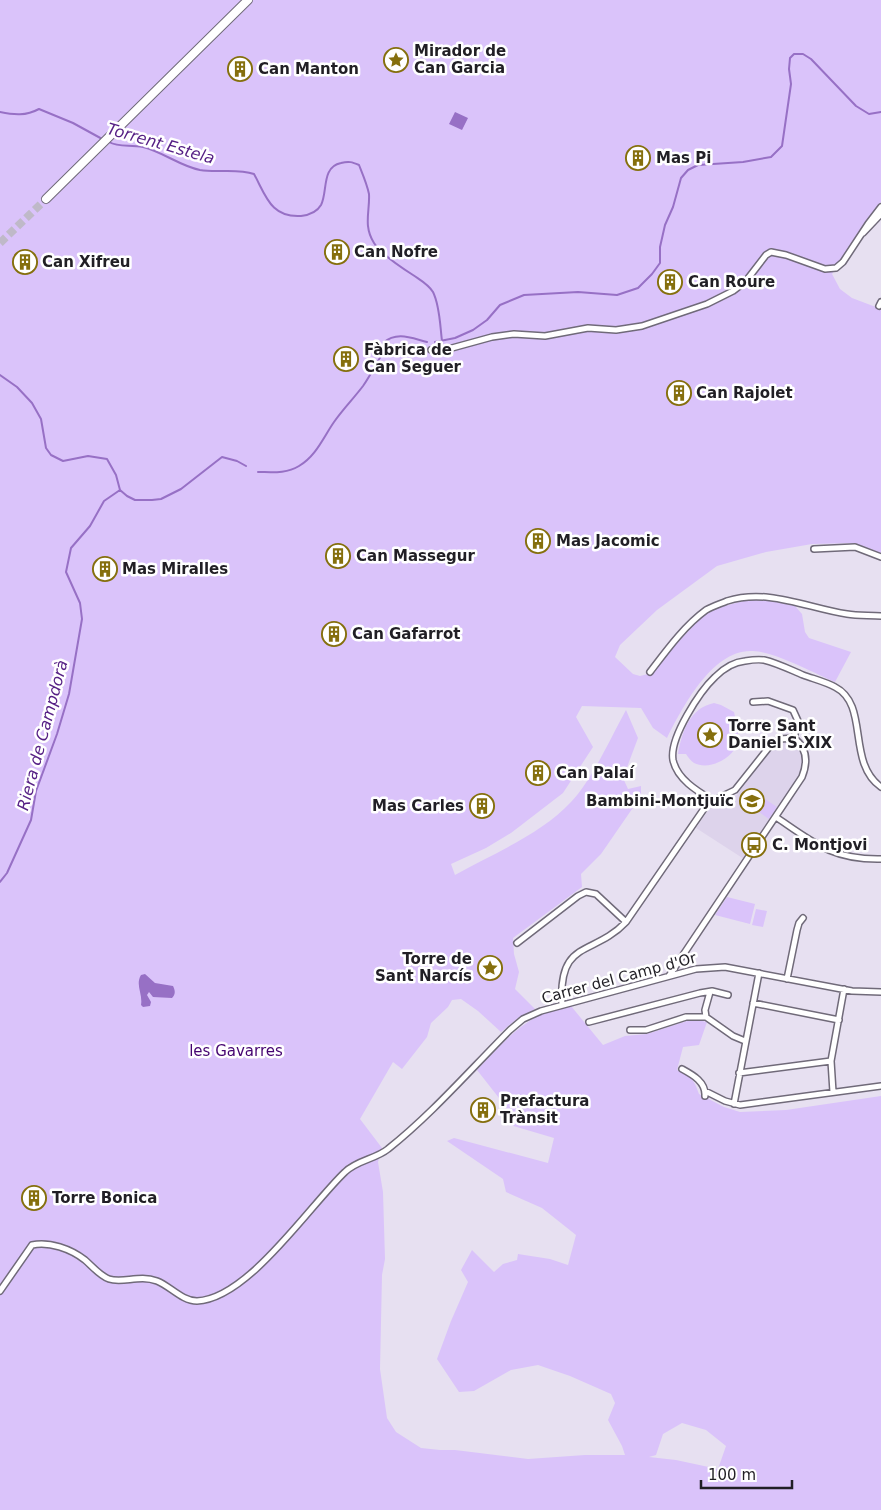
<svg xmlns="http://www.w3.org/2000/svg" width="881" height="1510" font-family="'DejaVu Sans',sans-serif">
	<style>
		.built { fill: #ddd3eb }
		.green { fill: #dac3fa; fill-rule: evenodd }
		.water { fill: #9770c5 }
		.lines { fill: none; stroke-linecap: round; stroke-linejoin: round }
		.stream { stroke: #9770c5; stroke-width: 2 }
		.trunk-tunnel { stroke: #bfb9c8; stroke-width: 8; stroke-dasharray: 8 4; stroke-linecap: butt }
		.minor-casing { stroke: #706a79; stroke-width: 8 }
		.trunk-casing { stroke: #706a79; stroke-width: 10 }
		.minor { stroke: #fff; stroke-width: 5 }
		.trunk { stroke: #fff; stroke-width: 8 }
		.labels { text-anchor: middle; stroke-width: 5; stroke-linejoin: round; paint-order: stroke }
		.poi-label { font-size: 15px; font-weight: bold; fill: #211f25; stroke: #fff; text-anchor: start }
		.street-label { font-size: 15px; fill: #211f25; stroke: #fff }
		.park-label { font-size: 15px; fill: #450471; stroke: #fff }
		.water-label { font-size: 16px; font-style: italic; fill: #562085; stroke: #fff }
	</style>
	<rect width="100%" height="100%" fill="#e7e0f1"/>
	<path class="built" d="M 783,742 L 791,742 L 799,748 L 803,755 L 804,764 L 801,772 L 744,859 L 696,828 L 712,805 L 737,795 L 767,754 L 774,747 Z"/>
	<path class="green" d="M 0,0 L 881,0 L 881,202 L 832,274 L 840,289 L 852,298 L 881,309 L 881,553 L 855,543 L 812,544 L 766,552 L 717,566 L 657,610 L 620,645 L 615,657 L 633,674 L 640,676 L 652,673 L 681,639 L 703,616 L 714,609 L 747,600 L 768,600 L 795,606 L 802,614 L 805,632 L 809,638 L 851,652 L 835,682 C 814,673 775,652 753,651 C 713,648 682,708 667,738 L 653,728 L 641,708 L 582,706 L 576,717 L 593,747 L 563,793 L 511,833 L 486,848 L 451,864 L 455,875 C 494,853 540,835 571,802 C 592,780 611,737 626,710 L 638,738 L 623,778 L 628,789 L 641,786 L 641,796 L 601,854 L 581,874 L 582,887 L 513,938 L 514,954 L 519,972 L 515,989 L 535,1009 L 518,1018 L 501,1032 L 478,1011 L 461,999 L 452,1000 L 448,1007 L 431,1023 L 427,1037 L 402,1069 L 393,1062 L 360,1119 L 382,1148 L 378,1162 L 383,1192 L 385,1259 L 382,1275 L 380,1369 L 387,1418 L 396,1432 L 421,1448 L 440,1450 L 455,1450 L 528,1459 L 585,1455 L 625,1455 L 622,1446 L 608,1420 L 615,1403 L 611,1394 L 570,1376 L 538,1365 L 511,1370 L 474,1391 L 459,1392 L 437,1359 L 451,1321 L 468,1282 L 461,1270 L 472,1250 L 494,1272 L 503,1264 L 517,1260 L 518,1254 L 550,1259 L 568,1265 L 576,1235 L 542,1208 L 506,1192 L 503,1179 L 447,1141 L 454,1138 L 548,1163 L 554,1138 L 510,1125 L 499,1098 L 477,1070 C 497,1049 517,1025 544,1013 C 552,1010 562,1009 571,1006 L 603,1045 L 625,1036 L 647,1034 L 693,1019 L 707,1022 L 699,1045 L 683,1047 L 677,1070 C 691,1076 694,1079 699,1094 L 724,1107 L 740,1112 L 786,1110 L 881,1096 L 881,1510 L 0,1510 ZM 682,1423 L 706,1430 L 726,1446 L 718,1469 L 676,1460 L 649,1457 L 656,1455 L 663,1434 Z
		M 714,703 L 721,705 L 734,712 C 736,722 740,733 737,744 C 733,758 709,771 694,763 C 691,761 688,757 686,754 L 678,754 C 682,731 690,708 714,703 Z
		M 753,791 L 777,807 L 769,819 L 746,803 Z
		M 727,897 L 755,904 L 750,924 L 715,915 Z
		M 756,909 L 767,911 L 763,927 L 752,925 Z"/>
	<path class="water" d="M 455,112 L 468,118 L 462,130 L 449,124 Z
		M 145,974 L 155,983 L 173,986 C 175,990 176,994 172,998 L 153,997 L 149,992 L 147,995 L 151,1002 L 150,1006 L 143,1007 L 141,1005 C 143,994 135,985 141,975 Z"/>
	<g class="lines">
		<path class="stream" d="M 0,112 C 14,115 26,116 39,109 L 73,123 L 104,140
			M 109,142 C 119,148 131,144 143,147 C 163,152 180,166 200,170 C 218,173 237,168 254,174 C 266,196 271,218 301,216 C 309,215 317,212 321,205 C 328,192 321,167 341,163 C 349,161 352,162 359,165 C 363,175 367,184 369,194 C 370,211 363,226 374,243 C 381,254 402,268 413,275 C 420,280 428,284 433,292 C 440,306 440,326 442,341
			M 435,342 L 455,338 L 473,330 L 487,320 L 500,305 L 524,295 L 578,292 L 617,295 L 638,288 L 652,274 L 660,263 L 660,247 L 665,225 L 673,207 L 681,178 L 688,170 L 698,165 L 743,162 L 771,157 L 782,146 L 791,84 L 789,69 L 790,58 L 794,54 L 803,54 L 811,59 L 856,106 L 869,114 L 881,112
			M 383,343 C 397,331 411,338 427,342
			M 0,375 L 17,387 L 32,403 L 41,419 L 46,448 L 51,455 L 63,461 L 88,456 L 107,459 L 116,475 L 120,490 L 127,496 L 135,500 L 152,500 L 161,499 L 181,489 L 222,457 L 237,461 L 246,466
			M 258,472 C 271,472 286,474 299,466 C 316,456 323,438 334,422 C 343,409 354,398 363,386 C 370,376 375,366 381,356
			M 0,882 L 7,873 L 31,820 L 36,791 L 57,734 L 69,694 L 82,619 L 80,603 L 66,572 L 71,548 L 90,526 L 104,501 L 120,490"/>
		<path class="trunk-tunnel" d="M 0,243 L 46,199"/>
		<defs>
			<path id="minor" d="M 863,233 L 881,214
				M 879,306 L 881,302
				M 431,350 L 441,351 L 492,337 L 514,334 L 545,336 L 588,328 L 616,330 L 642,326 L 707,304 L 733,291 L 746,281 L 766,255 L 771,252 L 786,255 L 825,269 L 836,268 L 843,262 L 868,224 L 881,207
				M 814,549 L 855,547 L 881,557
				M 650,672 C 666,651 684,626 706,610 C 713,606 720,604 727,601 C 768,588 807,608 847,614 C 858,616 870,615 881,616
				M 753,702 L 768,701 L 793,710 L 798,721 L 794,738
				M 712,800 C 697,791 677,779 673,760 C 669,738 700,691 715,677 C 723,669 734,662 745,661 C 751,660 758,659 764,660 C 777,663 791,670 803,675 C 814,679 826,682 835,687 C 870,705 846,762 881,787
				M 776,817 C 814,843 833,860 881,859
				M 517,943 L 578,896 L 586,892 L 596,894 L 626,922
				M 787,979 L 797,930 L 799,923 L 803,918
				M 753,1003 L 839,1020
				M 562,1005 C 558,938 593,957 626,922 L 708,803 L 735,790 L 770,746 L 780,739 L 794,738 C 807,748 808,762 802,777 L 669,976
				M 706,1017 L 705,1010 L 710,992
				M 589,1022 L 700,993 L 712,991 L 728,995
				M 630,1030 L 646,1030 L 686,1017 L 706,1017 L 733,1036 L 745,1041
				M 682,1069 C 693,1075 706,1082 705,1096
				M 739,1073 L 831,1061
				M 705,1091 L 725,1101 L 740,1105 L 881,1086
				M 833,1092 L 831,1061 L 844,989
				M 734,1104 L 759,973
				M 0,1291 L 32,1245 C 49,1241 71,1249 85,1260 C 92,1266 100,1276 109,1279 C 123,1284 139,1274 157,1281 C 170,1286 182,1301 197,1301 C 248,1299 310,1205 345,1172 C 357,1160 376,1159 388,1149 C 432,1114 470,1070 510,1030 L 523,1019 L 541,1011 L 696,969 L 725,967 L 852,991 L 881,992"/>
			<path id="trunk" d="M 46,199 L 248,0"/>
		</defs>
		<use href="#minor" class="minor-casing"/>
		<use href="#trunk" class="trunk-casing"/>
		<use href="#minor" class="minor"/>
		<use href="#trunk" class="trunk"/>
	</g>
	<defs>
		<symbol id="sight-ring" viewBox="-11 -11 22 22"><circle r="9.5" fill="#fff" stroke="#856f0d" stroke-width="1.5"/><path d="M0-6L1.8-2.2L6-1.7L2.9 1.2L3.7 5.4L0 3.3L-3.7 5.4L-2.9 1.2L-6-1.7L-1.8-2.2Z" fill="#856f0d"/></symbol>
		<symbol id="building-ring" viewBox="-11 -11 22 22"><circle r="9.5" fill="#fff" stroke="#856f0d" stroke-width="1.5"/><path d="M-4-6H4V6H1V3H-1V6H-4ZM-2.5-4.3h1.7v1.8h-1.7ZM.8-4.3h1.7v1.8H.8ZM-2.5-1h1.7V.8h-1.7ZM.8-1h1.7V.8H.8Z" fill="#856f0d"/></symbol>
		<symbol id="school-ring" viewBox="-11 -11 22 22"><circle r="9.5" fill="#fff" stroke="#856f0d" stroke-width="1.5"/><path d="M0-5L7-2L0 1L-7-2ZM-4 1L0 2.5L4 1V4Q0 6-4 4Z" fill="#856f0d"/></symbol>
		<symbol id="bus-ring" viewBox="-11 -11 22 22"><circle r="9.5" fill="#fff" stroke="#856f0d" stroke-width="1.5"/><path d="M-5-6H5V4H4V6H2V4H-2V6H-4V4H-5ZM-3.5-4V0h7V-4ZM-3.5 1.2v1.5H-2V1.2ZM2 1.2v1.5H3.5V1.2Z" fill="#856f0d"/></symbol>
	</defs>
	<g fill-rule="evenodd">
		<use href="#sight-ring" x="382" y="46" width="28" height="28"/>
		<use href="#building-ring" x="226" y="55" width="28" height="28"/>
		<use href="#building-ring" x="624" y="144" width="28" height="28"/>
		<use href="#building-ring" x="323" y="238" width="28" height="28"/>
		<use href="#building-ring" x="11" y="248" width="28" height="28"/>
		<use href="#building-ring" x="656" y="268" width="28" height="28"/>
		<use href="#building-ring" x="332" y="345" width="28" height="28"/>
		<use href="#building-ring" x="665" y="379" width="28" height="28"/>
		<use href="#building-ring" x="524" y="527" width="28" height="28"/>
		<use href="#building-ring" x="324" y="542" width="28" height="28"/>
		<use href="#building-ring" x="91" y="555" width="28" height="28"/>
		<use href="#building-ring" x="320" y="620" width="28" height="28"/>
		<use href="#sight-ring" x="696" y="721" width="28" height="28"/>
		<use href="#building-ring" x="524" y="759" width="28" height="28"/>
		<use href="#school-ring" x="738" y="787" width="28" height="28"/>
		<use href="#building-ring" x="468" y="792" width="28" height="28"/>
		<use href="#bus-ring" x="740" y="831" width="28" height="28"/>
		<use href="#sight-ring" x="476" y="954" width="28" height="28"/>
		<use href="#building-ring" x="469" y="1096" width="28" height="28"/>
		<use href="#building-ring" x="20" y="1184" width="28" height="28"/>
	</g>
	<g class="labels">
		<g class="poi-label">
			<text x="414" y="56">Mirador de<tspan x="414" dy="17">Can Garcia</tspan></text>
			<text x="258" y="74">Can Manton</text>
			<text x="656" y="163">Mas Pi</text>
			<text x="354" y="257">Can Nofre</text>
			<text x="42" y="267">Can Xifreu</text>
			<text x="688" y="287">Can Roure</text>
			<text x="364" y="355">Fàbrica de<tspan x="364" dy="17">Can Seguer</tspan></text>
			<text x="696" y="398">Can Rajolet</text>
			<text x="556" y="546">Mas Jacomic</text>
			<text x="356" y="561">Can Massegur</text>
			<text x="122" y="574">Mas Miralles</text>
			<text x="352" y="639">Can Gafarrot</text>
			<text x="728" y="731">Torre Sant<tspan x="728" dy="17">Daniel S.XIX</tspan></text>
			<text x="556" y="778">Can Palaí</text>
			<text x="734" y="806" text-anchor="end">Bambini-Montjuïc</text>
			<text x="464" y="811" text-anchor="end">Mas Carles</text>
			<text x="772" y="850">C. Montjovi</text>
			<text x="472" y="964" text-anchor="end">Torre de<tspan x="472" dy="17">Sant Narcís</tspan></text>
			<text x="500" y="1106">Prefactura<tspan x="500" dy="17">Trànsit</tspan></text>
			<text x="52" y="1203">Torre Bonica</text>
		</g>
		<g class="street-label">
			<text transform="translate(619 978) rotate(-15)" y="5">Carrer del Camp d'Or</text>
		</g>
		<g class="park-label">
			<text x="236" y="1056">les Gavarres</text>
		</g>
		<g class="water-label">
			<text transform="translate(161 143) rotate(16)" y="6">Torrent Estela</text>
			<text transform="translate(42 735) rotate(-75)" y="6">Riera de Campdorà</text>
		</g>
	</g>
	<path d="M701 1480v8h91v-8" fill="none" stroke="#211f25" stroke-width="2.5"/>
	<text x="708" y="1480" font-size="15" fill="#211f25" stroke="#ffffff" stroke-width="4" paint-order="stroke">100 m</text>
</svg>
